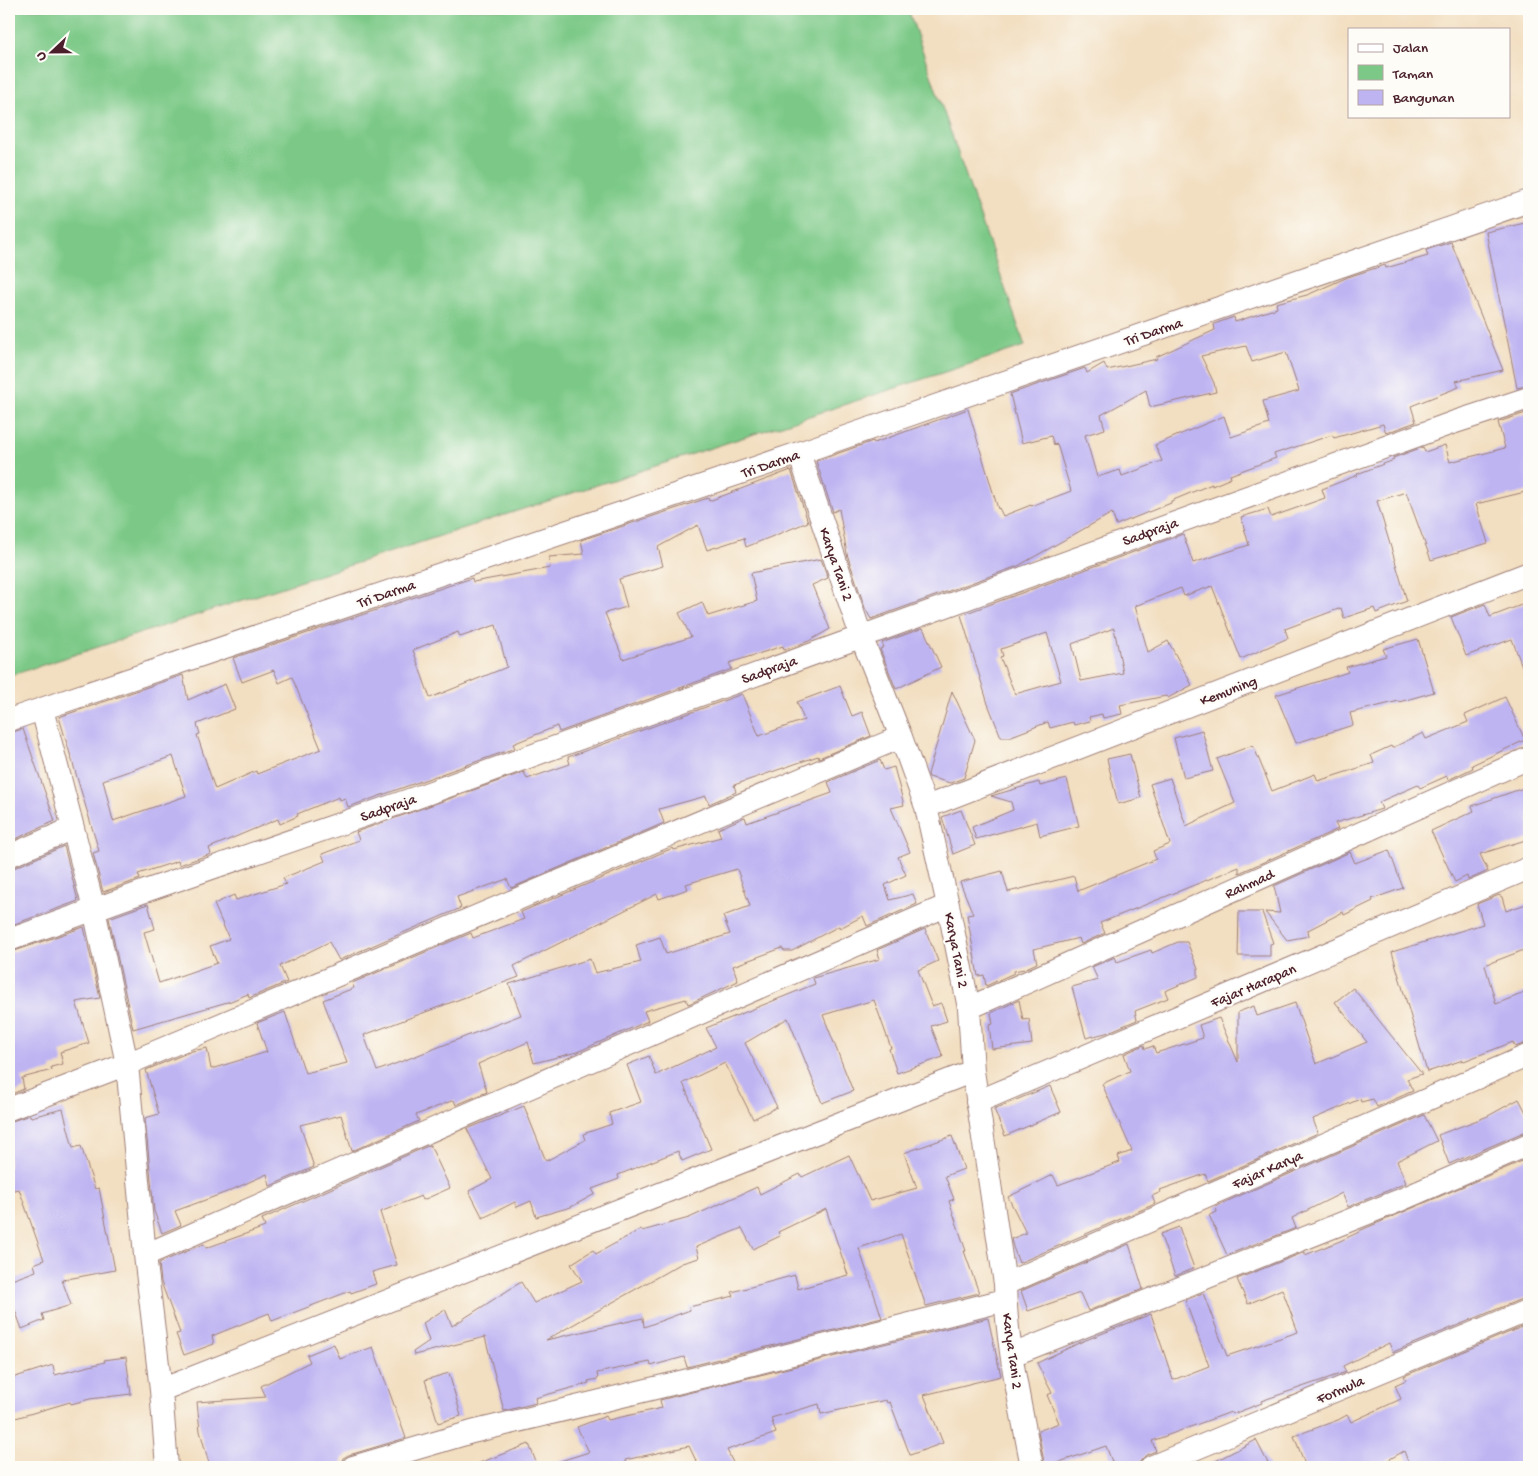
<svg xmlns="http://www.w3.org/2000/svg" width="1538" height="1476" font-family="'Gochi Hand',sans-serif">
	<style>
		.green { fill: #7cc987; stroke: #637459 }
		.building { fill: #beb4f2; fill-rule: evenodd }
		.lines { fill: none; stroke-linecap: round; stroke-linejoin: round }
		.street-casing { stroke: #9e7e76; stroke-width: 24 }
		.street { stroke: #fff; stroke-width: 22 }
		.labels { text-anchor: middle; stroke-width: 4.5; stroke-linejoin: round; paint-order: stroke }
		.street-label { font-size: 15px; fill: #4a1f2b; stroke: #fdfcf7 }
	</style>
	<rect width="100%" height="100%" fill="#fdfcf7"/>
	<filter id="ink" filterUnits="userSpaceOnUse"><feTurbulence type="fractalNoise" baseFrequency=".02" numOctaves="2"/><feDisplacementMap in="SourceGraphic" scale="10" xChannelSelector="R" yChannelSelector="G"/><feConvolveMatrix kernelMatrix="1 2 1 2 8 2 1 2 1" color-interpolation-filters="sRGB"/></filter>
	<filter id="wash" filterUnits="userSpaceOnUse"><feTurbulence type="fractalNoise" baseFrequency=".0096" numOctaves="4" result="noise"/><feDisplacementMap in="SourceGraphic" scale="20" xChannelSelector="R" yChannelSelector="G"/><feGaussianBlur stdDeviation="1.12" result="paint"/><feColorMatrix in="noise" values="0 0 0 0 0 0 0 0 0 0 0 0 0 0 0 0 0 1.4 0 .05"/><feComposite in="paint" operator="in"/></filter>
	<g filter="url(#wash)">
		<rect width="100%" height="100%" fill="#f2dec0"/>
		<path class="green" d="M 9,9 L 908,9 L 1025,346 L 9,676 Z"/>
		<g id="blocks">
			<path class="building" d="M 1529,222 L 1529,385 L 1517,388 L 1486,232 Z
				M 1451,242 L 1503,370 L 1456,381 L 1459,387 L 1411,406 L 1416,422 L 1386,433 L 1383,424 L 1334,438 L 1332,435 L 1274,454 L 1276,458 L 1230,475 L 1231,478 L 1212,486 L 1212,484 L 1171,501 L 1171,503 L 1116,525 L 1112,513 L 1018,566 L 871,619 L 865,608 L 847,554 L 839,509 L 833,512 L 816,461 L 873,441 L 874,443 L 968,409 L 998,509 L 999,508 L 1003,516 L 1031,505 L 1031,506 L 1071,491 L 1057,444 L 1054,445 L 1051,436 L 1022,443 L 1010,394 L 1085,368 L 1087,373 L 1104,363 L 1107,370 L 1157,359 L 1156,357 L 1215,330 L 1214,324 L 1234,317 L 1235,322 L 1277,308 L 1276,303 L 1307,295 L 1348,277 L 1385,265 L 1386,268 L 1428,256 L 1426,250 ZM 1246,346 L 1252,362 L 1286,352 L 1299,391 L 1263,401 L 1269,424 L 1231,437 L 1224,416 L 1155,445 L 1162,461 L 1122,476 L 1120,470 L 1097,477 L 1085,435 L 1105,429 L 1101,415 L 1146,390 L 1150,407 L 1216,392 L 1214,383 L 1201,356 Z
				M 1529,412 L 1529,491 L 1476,504 L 1488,543 L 1431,560 L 1406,492 L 1377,501 L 1407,601 L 1376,613 L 1374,608 L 1344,618 L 1341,608 L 1285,629 L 1288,638 L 1241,659 L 1212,586 L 1184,596 L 1181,588 L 1135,606 L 1148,652 L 1168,641 L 1192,685 L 1168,698 L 1166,696 L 1120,705 L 1122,714 L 1103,718 L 1102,714 L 1089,717 L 1090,721 L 1074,725 L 1073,722 L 1050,728 L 1048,722 L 1009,737 L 1001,737 L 988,704 L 961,615 L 1183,534 L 1193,563 L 1249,545 L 1241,517 L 1268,509 L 1271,517 L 1325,498 L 1322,489 L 1358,475 L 1357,474 L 1394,460 L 1393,458 L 1423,447 L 1425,452 L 1445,445 L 1450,462 L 1505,448 L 1498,422 ZM 1114,628 L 1123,673 L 1081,681 L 1072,644 ZM 1047,633 L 1061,681 L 1015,694 L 1000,657 L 1003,656 L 1001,649 Z
				M 791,470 L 808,522 L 746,547 L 744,538 L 707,550 L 698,525 L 658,547 L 663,566 L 619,579 L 627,607 L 605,613 L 623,659 L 691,637 L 679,613 L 702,602 L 708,616 L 757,601 L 751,573 L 821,559 L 828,578 L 812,585 L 830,629 L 809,641 L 784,650 L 783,646 L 729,663 L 732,669 L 559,732 L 557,726 L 513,744 L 515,748 L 348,807 L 345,798 L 340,800 L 339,797 L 297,814 L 298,816 L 280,824 L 278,819 L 209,848 L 211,854 L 179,865 L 178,861 L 138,874 L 140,879 L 103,892 L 93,853 L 99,851 L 59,717 L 183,675 L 188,700 L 225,684 L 235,709 L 197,724 L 200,734 L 197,735 L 215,789 L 256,771 L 257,774 L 321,749 L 292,677 L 279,683 L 274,670 L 242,682 L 233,658 L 472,578 L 473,582 L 550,568 L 549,557 L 584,554 L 581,540 L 708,498 L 709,501 ZM 496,625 L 507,667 L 430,698 L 413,650 L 458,632 L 460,637 ZM 173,756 L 186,796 L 113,821 L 103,780 Z
				M 1529,602 L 1529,680 L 1527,680 L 1512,639 L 1466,656 L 1451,617 L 1485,604 L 1490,617 Z
				M 923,628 L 941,667 L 896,689 L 880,649 L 884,647 L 882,643 Z
				M 1418,639 L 1434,692 L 1399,702 L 1399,701 L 1350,713 L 1353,725 L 1296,743 L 1276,695 L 1348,672 L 1346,667 L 1386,656 L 1383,649 Z
				M 840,686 L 852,716 L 862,712 L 871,736 L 819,758 L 818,756 L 734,785 L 736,792 L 709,804 L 706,796 L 659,809 L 664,823 L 511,888 L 507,879 L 457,897 L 461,908 L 339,960 L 329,942 L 280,966 L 287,982 L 249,998 L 248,994 L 231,1001 L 133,1029 L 109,918 L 148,904 L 155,929 L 144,932 L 159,983 L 217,963 L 210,946 L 229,939 L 214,904 L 234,895 L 236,900 L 286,884 L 283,878 L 325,861 L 322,854 L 359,840 L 356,832 L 524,772 L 527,779 L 570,764 L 568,757 L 742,694 L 759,736 L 804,720 L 797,702 Z
				M 952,691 L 975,740 L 964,778 L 950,783 L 929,777 L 928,774 Z
				M 1505,697 L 1525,740 L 1472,765 L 1473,768 L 1448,780 L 1447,776 L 1420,788 L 1418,785 L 1379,802 L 1382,809 L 1335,823 L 1338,829 L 1239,873 L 1239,867 L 1100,923 L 1105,933 L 1081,944 L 1079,938 L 1034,949 L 1037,963 L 1024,969 L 1014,971 L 1014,973 L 986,986 L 984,975 L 978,976 L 967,915 L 973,914 L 960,882 L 1002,871 L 1008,892 L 1074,876 L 1078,891 L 1156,859 L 1153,851 L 1170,844 L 1150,784 L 1170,778 L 1186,826 L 1235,803 L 1217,759 L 1253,745 L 1272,791 L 1315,774 L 1318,781 L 1374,763 L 1371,755 L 1391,746 L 1392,748 L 1423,733 L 1426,739 L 1468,722 L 1465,715 Z
				M 23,729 L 55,821 L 9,842 L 9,733 Z
				M 1202,730 L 1213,771 L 1184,778 L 1174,738 Z
				M 1130,754 L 1141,798 L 1118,804 L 1107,759 Z
				M 880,760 L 884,770 L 894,767 L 904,805 L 891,808 L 910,852 L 898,857 L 906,875 L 885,885 L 890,900 L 913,894 L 917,904 L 867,926 L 863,916 L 840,928 L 839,926 L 792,951 L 784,951 L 782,948 L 733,966 L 738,981 L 691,1003 L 688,1004 L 686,999 L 644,1011 L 648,1021 L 577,1052 L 534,1063 L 528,1042 L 478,1064 L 487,1092 L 456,1105 L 454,1100 L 416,1115 L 419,1121 L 352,1151 L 341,1115 L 300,1125 L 314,1167 L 270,1186 L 267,1174 L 227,1192 L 175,1211 L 181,1225 L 162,1233 L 154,1211 L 145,1118 L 159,1114 L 146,1070 L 192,1051 L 207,1048 L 211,1069 L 267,1052 L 257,1023 L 285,1012 L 305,1073 L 347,1063 L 323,1000 L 354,988 L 352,983 L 471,933 L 473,938 L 524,919 L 521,912 L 673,848 L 674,850 L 721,837 L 718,829 L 745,817 L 747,823 L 832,793 L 828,782 ZM 737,869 L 750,906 L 723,916 L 730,934 L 666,954 L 660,937 L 636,945 L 641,962 L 595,973 L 590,959 L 509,984 L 521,1015 L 377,1071 L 364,1035 L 519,977 L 514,966 L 657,894 L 659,899 L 688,889 L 686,884 Z
				M 1067,779 L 1079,826 L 1040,836 L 1037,822 L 976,839 L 972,827 L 1013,810 L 1011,802 L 991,796 L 1039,782 L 1040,786 Z
				M 1529,786 L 1529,839 L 1480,854 L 1488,871 L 1468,880 L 1467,876 L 1455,882 L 1431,831 L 1474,811 L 1472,806 Z
				M 961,810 L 975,845 L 953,854 L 942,817 Z
				M 64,846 L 78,901 L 9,926 L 9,869 L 14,868 Z
				M 1389,850 L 1403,888 L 1372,899 L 1373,901 L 1344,915 L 1343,912 L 1308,930 L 1309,936 L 1287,940 L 1265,912 L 1280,913 L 1274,886 L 1350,852 L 1355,863 Z
				M 1499,895 L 1502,897 L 1506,911 L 1529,903 L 1529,948 L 1485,965 L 1496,1004 L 1529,991 L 1529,1042 L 1515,1047 L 1513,1042 L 1464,1061 L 1463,1060 L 1427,1072 L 1392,952 L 1483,924 L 1477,904 Z
				M 1239,912 L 1262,912 L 1273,943 L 1270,944 L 1270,956 L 1238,956 Z
				M 84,927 L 100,998 L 76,1002 L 89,1043 L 60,1052 L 63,1064 L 51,1067 L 52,1070 L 22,1078 L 24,1089 L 9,1095 L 9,953 Z
				M 925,929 L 938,961 L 918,970 L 932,1006 L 941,1003 L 947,1021 L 931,1026 L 943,1057 L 897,1073 L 889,1049 L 891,1048 L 874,1000 L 823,1015 L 853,1091 L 822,1103 L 788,1018 L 745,1043 L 777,1107 L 753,1119 L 725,1063 L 683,1083 L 711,1149 L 682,1161 L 678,1151 L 618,1175 L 619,1179 L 592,1189 L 595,1194 L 571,1207 L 536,1217 L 531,1201 L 517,1207 L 515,1202 L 483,1218 L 469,1191 L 492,1179 L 467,1129 L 524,1106 L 546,1161 L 585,1140 L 583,1134 L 612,1124 L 609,1113 L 641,1102 L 627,1065 L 649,1056 L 656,1075 L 716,1047 L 706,1028 L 815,984 L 813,978 L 880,959 L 877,950 Z
				M 1178,942 L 1187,942 L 1198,969 L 1198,977 L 1165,991 L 1168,998 L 1135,1011 L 1137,1020 L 1106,1033 L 1086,1038 L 1072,987 L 1098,980 L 1092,967 L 1115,957 L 1117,962 L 1151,950 L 1152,953 Z
				M 1353,988 L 1422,1074 L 1407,1079 L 1413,1091 L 1377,1107 L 1373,1099 L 1361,1102 L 1360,1099 L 1313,1119 L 1318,1133 L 1208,1181 L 1205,1174 L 1160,1190 L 1161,1192 L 1152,1196 L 1155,1204 L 1019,1263 L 1013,1247 L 1011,1239 L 1026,1233 L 1008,1197 L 1053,1175 L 1058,1185 L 1120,1162 L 1118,1156 L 1132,1151 L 1102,1084 L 1130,1071 L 1124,1054 L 1144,1045 L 1145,1049 L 1153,1046 L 1156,1053 L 1203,1038 L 1199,1025 L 1219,1018 L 1238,1062 L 1238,1012 L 1254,1006 L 1257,1016 L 1295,1003 L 1316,1064 L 1367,1042 L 1335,1002 Z
				M 1019,1000 L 1023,1020 L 1029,1019 L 1032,1044 L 992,1049 L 989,1025 L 993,1024 L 991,1013 Z
				M 1050,1086 L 1061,1112 L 1005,1136 L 994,1109 Z
				M 1519,1099 L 1529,1118 L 1529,1131 L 1524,1132 L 1449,1164 L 1438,1135 L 1488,1116 Z
				M 63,1109 L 73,1148 L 81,1146 L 95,1189 L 99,1188 L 115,1270 L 62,1280 L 71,1305 L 42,1314 L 44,1320 L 22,1329 L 9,1294 L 9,1281 L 36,1271 L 34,1264 L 44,1260 L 19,1189 L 9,1191 L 9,1122 L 30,1115 L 31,1117 Z
				M 1424,1115 L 1437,1141 L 1397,1161 L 1406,1183 L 1348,1207 L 1342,1193 L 1292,1218 L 1296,1228 L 1227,1255 L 1209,1215 L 1217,1212 L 1216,1206 Z
				M 952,1136 L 964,1169 L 945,1176 L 954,1199 L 949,1201 L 966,1251 L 964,1251 L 979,1293 L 926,1306 L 901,1234 L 859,1248 L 882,1318 L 687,1367 L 684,1357 L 651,1366 L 650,1362 L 597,1373 L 598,1379 L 588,1381 L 589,1383 L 535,1398 L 536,1403 L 504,1411 L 485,1337 L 414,1355 L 413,1352 L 429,1341 L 423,1323 L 445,1309 L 452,1326 L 521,1282 L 534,1303 L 582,1281 L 571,1264 L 593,1250 L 596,1254 L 641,1229 L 642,1231 L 689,1218 L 757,1187 L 760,1194 L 800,1174 L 802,1177 L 849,1155 L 870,1201 L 917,1188 L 904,1153 ZM 826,1209 L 848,1275 L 798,1289 L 795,1275 L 732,1292 L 734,1296 L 689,1307 L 690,1310 L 644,1327 L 643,1318 L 546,1340 L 682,1263 L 699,1258 L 696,1247 L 742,1228 L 753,1249 L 780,1236 L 778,1232 Z
				M 430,1145 L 450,1188 L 423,1200 L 421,1196 L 380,1212 L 397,1265 L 372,1272 L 376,1284 L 351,1293 L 350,1291 L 272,1321 L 269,1313 L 212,1336 L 214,1344 L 184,1355 L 176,1334 L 180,1333 L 161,1282 L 159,1263 L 204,1244 L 206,1248 L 265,1227 L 262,1219 Z
				M 1529,1158 L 1529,1297 L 1524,1298 L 1393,1352 L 1389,1343 L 1343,1366 L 1346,1372 L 1261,1401 L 1262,1403 L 1233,1414 L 1231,1412 L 1152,1441 L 1156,1451 L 1146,1455 L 1139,1463 L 1127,1467 L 1114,1467 L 1106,1446 L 1045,1467 L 1038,1431 L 1059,1423 L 1047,1395 L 1052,1393 L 1037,1363 L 1081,1342 L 1151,1314 L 1173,1380 L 1209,1366 L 1185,1300 L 1203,1293 L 1227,1356 L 1298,1332 L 1282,1289 L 1248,1304 L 1237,1279 L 1305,1252 L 1305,1255 L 1340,1241 L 1359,1232 L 1359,1231 Z
				M 1179,1227 L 1194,1268 L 1175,1276 L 1160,1234 Z
				M 1129,1244 L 1143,1289 L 1088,1311 L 1080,1293 L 1028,1311 L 1021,1291 Z
				M 988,1318 L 1001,1376 L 924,1395 L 943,1443 L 910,1455 L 890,1402 L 887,1403 L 886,1400 L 821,1414 L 819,1404 L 771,1418 L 776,1433 L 727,1450 L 735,1467 L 699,1467 L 689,1446 L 625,1460 L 629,1467 L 555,1467 L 554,1463 L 589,1452 L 577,1427 L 606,1416 L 608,1420 L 662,1408 L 660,1400 Z
				M 1529,1324 L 1529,1467 L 1410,1467 L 1404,1451 L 1376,1467 L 1306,1467 L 1294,1436 L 1338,1420 L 1347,1415 L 1351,1422 L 1401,1399 L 1395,1385 L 1406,1380 L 1404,1376 Z
				M 334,1344 L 340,1359 L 373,1347 L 406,1438 L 349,1455 L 343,1458 L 340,1467 L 210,1467 L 200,1431 L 197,1402 L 266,1397 L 261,1386 L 310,1362 L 307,1355 Z
				M 126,1357 L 131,1394 L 90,1399 L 71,1404 L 70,1402 L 9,1420 L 9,1379 L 53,1365 L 55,1375 L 105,1362 L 104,1360 Z
				M 449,1373 L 461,1416 L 438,1423 L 425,1380 Z
				M 1256,1440 L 1270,1467 L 1204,1467 Z
				M 529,1444 L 538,1467 L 474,1467 L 474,1465 Z"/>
		</g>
	</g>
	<g filter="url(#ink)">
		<use href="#blocks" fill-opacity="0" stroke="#9e7e76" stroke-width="1"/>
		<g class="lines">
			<defs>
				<path id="street" d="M 799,453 L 861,636 L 901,737 L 926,807 L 948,905 L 969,1008 L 973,1071 L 1005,1284 C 1006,1345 1021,1407 1032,1467
					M 42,709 L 94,909 L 127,1064 L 145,1255 L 161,1390 L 167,1467
					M 9,720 L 799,453 L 1529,201
					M 926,807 L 1529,573
					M 9,856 L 73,828
					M 9,940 L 148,890 L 412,799 L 1452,423 L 1529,398
					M 969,1008 L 1529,758
					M 977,1102 L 1529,868
					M 9,1109 L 127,1064 L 901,737
					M 145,1255 L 948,905
					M 1005,1284 L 1529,1055
					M 1012,1355 L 1398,1201 L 1529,1144
					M 161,1390 L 973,1071
					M 353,1467 L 472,1432 L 705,1376 L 1005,1300
					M 1151,1467 L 1529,1310"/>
			</defs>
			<use href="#street" class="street-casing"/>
			<use href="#street" class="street"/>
		</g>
	</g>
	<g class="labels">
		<g class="street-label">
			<text transform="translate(1153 331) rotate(-19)" y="5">Tri Darma</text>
			<text transform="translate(770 463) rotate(-19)" y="5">Tri Darma</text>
			<text transform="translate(1150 531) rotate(-20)" y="5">Sadpraja</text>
			<text transform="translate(837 564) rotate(71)" y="5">Karya Tani 2</text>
			<text transform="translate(386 593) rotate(-19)" y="5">Tri Darma</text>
			<text transform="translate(769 669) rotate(-20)" y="5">Sadpraja</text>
			<text transform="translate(1228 690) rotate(-21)" y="5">Kemuning</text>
			<text transform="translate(388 807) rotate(-19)" y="5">Sadpraja</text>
			<text transform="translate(1249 883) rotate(-24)" y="5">Rahmad</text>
			<text transform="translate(957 950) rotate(79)" y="5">Karya Tani 2</text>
			<text transform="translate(1253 985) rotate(-23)" y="5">Fajar Harapan</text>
			<text transform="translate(1267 1169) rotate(-24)" y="5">Fajar Karya</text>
			<text transform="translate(1013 1351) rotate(82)" y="5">Karya Tani 2</text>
			<text transform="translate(1340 1389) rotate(-23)" y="5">Formula</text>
		</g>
	</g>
	<rect width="1538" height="1476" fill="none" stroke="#fdfcf7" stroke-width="30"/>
	<rect x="1348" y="28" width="162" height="90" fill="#fdfcf7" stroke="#b5a4a5"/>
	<rect x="1358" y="44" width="25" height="8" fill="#ffffff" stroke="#b5a4a5"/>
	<text x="1393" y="52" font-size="15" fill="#4a1f2b">Jalan</text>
	<rect x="1358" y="65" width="25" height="15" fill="#7cc987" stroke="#b5a4a5"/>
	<text x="1393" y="78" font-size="15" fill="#4a1f2b">Taman</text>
	<rect x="1358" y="90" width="25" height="15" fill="#beb4f2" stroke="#b5a4a5"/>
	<text x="1393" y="102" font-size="15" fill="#4a1f2b">Bangunan</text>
	<g transform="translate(52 52) rotate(248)" stroke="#fdfcf7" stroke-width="4" paint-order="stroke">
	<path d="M0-4L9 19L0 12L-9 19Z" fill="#4a1f2b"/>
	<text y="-8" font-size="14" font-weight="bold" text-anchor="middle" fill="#4a1f2b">U</text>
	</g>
</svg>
